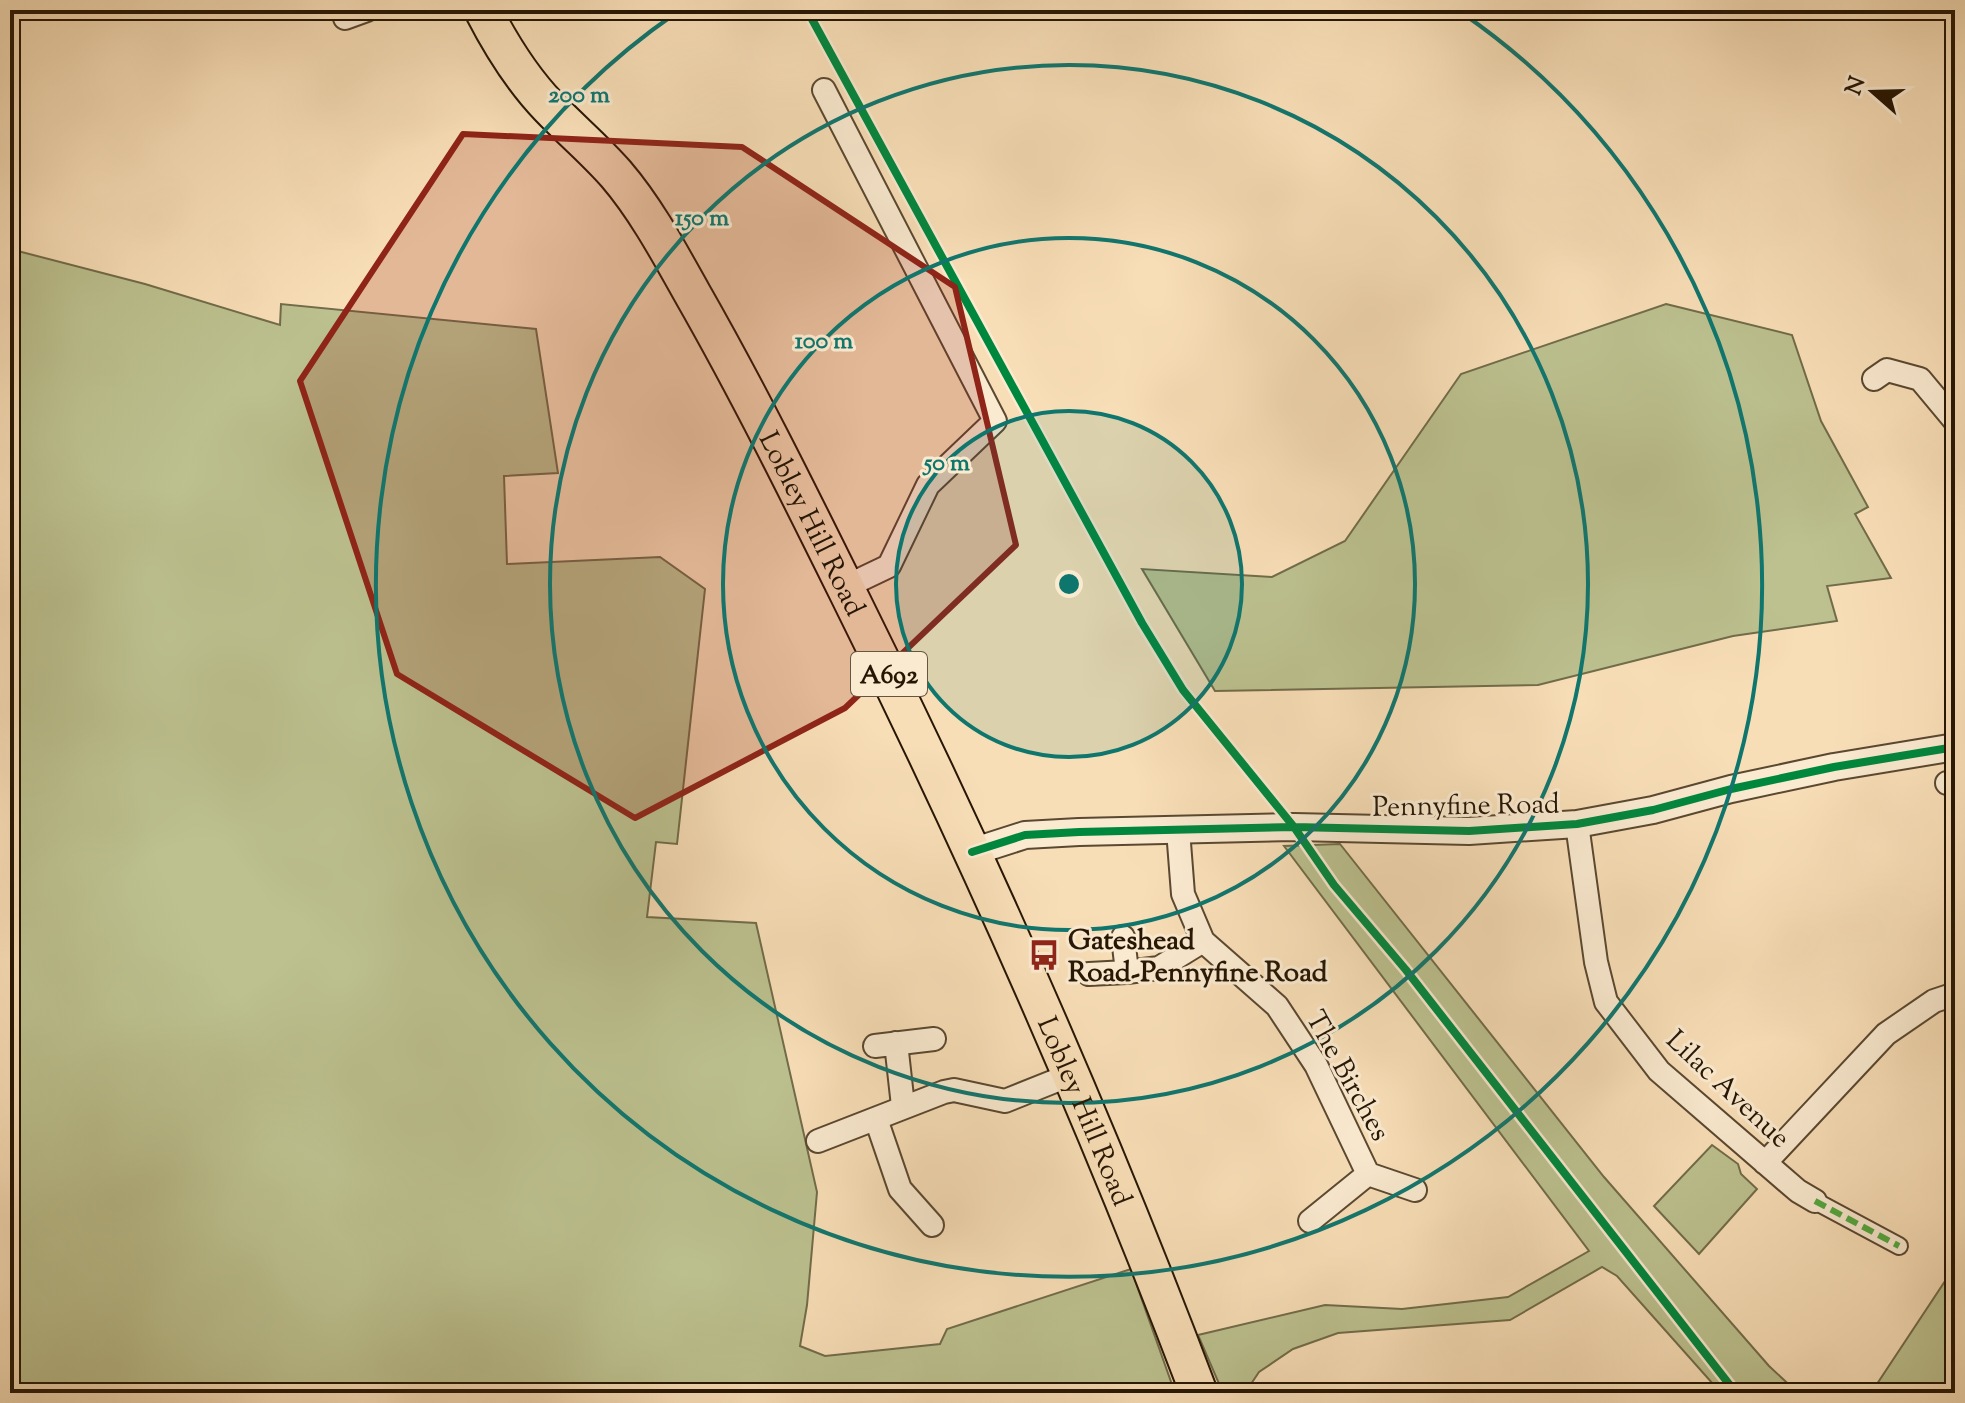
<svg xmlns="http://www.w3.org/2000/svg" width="1965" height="1403" font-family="'Sorts Mill Goudy',serif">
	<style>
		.green { fill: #bcc18f; stroke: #716c4a; stroke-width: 2 }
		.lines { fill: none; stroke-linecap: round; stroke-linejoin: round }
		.pedestrian-casing { stroke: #5a4831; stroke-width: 20 }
		.minor-casing { stroke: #5a4831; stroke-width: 26 }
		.tertiary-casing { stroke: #5a4831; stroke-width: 30 }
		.trunk-casing { stroke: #261604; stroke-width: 40 }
		.pedestrian { stroke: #faead0; stroke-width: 16 }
		.minor { stroke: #faead0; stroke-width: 22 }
		.tertiary { stroke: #faead0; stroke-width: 26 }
		.trunk { stroke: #f8deb7; stroke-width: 36 }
		.quiet { stroke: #53a940; stroke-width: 6; stroke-dasharray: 12 6; stroke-linecap: butt }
		.cycleway-casing { stroke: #faead0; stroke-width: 13 }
		.cycleway { stroke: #00873e; stroke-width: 8 }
		.marked { fill: #8f2418; fill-opacity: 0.2; stroke: #8f2418; stroke-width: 6; stroke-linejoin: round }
		.ring { fill: none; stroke: #0f766e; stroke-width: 4 }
		.labels { text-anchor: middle; stroke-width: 6; stroke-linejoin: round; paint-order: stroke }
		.shield { fill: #faead0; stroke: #665641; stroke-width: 2 }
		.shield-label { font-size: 26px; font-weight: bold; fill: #261604 }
		.street-label { font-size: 28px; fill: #261604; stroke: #faead0 }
		.poi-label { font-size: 28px; font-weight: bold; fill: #261604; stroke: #faead0; text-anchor: start }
		.centre { fill: #0f766e; stroke: #faead0; stroke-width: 4 }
		.ring-label { font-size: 24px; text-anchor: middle; font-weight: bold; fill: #0f766e; stroke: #faead0; stroke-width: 6; stroke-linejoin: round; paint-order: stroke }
	</style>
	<rect width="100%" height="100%" fill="#f8deb7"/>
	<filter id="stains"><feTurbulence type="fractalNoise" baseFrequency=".0025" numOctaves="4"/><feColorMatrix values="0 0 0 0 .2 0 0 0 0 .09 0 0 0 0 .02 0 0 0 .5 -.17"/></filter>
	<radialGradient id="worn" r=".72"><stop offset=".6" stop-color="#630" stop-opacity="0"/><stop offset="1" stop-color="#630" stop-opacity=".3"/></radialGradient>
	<path class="green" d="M 10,249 L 145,284 L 280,325 L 281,304 L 536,329 L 558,473 L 504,476 L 507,564 L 660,557 L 705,589 L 677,844 L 656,842 L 647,917 L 756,923 L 817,1192 L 807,1305 L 800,1346 L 825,1356 L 940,1344 L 947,1329 L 1131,1269 L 1175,1393 L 10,1393 Z
		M 1666,304 L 1792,335 L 1821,421 L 1868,507 L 1855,514 L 1891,578 L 1827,586 L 1837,621 L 1733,636 L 1538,685 L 1215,691 L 1142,569 L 1272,577 L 1345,541 L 1461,374 Z
		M 1340,844 L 1604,1177 L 1769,1366 L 1798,1393 L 1721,1393 L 1617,1276 L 1602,1267 L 1510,1320 L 1338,1333 L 1293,1349 L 1259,1372 L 1245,1393 L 1223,1393 L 1198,1335 L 1325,1305 L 1402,1309 L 1508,1297 L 1589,1251 L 1284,846 Z
		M 1712,1145 L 1738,1164 L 1741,1174 L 1757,1189 L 1699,1254 L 1654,1206 Z
		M 1955,1266 L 1955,1393 L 1871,1393 Z"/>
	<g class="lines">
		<defs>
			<path id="pedestrian" d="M 1815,1201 L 1899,1246"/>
			<path id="minor" d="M 345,18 L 367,10
				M 824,90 L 995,421 L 928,485 L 889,566 L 845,587
				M 1874,379 L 1887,370 L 1920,379 L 1955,421
				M 1947,783 L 1955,783
				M 1577,824 L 1596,962 L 1606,1002 L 1659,1071 L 1798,1191 L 1815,1201
				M 1178,830 L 1183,894 L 1203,941 L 1277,1006 L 1316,1065 L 1368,1174
				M 1127,972 L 1159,968 L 1203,941
				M 1089,974 L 1127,972 L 1123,937
				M 896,1043 L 903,1106
				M 875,1046 L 934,1039
				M 876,1119 L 900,1189 L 932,1225
				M 818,1141 L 944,1092 L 954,1090 L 1005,1101 L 1070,1075
				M 1765,1163 L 1886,1034 L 1934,1001 L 1955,994
				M 1310,1221 L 1368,1174 L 1415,1190"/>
			<path id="tertiary" d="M 972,852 L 1025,835 L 1079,832 L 1294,827 L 1469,831 L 1577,824 L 1653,810 L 1731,789 L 1834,767 L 1955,747"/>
			<g id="trunk">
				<path id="s1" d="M 483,10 C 501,45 521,78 549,107 C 571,130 595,150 616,174 C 646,209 669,252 692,293 C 748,391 798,492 848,593 C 978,854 1096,1121 1199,1393"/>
			</g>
		</defs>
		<use href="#pedestrian" class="pedestrian-casing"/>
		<use href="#minor" class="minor-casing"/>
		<use href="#tertiary" class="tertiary-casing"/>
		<use href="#trunk" class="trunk-casing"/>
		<use href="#pedestrian" class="pedestrian"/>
		<use href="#minor" class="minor"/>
		<use href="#tertiary" class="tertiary"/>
		<use href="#trunk" class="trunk"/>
		<path class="quiet" d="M 1815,1201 L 1899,1246"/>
		<defs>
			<path id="cycleway" d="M 807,10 L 1142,623 L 1183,690 L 1294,827 L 1334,885 L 1406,970 L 1736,1393
				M 972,852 L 1025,835 L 1079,832 L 1294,827 L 1469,831 L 1577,824 L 1653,810 L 1731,789 L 1834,767 L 1955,747"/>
		</defs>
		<use href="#cycleway" class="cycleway-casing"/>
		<use href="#cycleway" class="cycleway"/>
	</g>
	<path class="marked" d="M 463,134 L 742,147 L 955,287 L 1016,545 L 845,708 L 635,818 L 397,674 L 300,381 Z"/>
	<circle cx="1069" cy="584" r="173" fill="#0f766e" fill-opacity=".12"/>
	<g class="ring">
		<circle cx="1069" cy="584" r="173"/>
		<circle cx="1069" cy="584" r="346"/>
		<circle cx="1069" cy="584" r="519"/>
		<path d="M1462 13A693 693 0 1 1 676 13"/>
	</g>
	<defs>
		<symbol id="bus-bare" viewBox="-9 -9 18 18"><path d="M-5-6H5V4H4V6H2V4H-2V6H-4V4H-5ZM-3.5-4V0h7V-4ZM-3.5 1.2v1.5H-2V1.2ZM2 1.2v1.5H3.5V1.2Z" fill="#8f2418" stroke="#faead0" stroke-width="2.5" paint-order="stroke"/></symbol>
	</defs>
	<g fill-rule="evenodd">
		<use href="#bus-bare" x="1022" y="933" width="44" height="44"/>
	</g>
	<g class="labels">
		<rect class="shield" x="851" y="652" width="76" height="44" rx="6"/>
		<g class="shield-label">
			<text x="889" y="683">A692</text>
		</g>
		<g class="street-label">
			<text dy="10" stroke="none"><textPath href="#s1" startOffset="614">Lobley Hill Road</textPath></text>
			<text transform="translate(1466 804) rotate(-1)" y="10">Pennyfine Road</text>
			<text transform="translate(1349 1075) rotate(61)" y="10">The Birches</text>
			<text transform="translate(1729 1088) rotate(43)" y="10">Lilac Avenue</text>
			<text dy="10" stroke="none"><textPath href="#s1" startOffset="1262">Lobley Hill Road</textPath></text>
		</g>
		<g class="poi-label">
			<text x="1068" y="949">Gateshead<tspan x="1068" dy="32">Road-Pennyfine Road</tspan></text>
		</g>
	</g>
	<circle cx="1069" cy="584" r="12" class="centre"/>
	<g class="ring-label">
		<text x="579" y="102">200 m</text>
		<text x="702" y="225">150 m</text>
		<text x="824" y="348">100 m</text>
		<text x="947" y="470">50 m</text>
	</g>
	<rect width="1965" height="1403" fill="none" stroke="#f8deb7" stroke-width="40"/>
	<rect x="12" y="12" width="1941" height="1379" fill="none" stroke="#261604" stroke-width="4"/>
	<rect x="20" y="20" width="1925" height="1363" fill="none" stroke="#261604" stroke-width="2"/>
	<g transform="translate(1873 92) rotate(290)" stroke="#faead0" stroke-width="6" paint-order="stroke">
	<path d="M0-6L14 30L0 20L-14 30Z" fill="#261604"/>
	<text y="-12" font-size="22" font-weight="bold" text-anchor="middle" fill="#261604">N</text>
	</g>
	<rect width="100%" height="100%" filter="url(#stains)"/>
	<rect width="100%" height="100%" fill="url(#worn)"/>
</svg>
